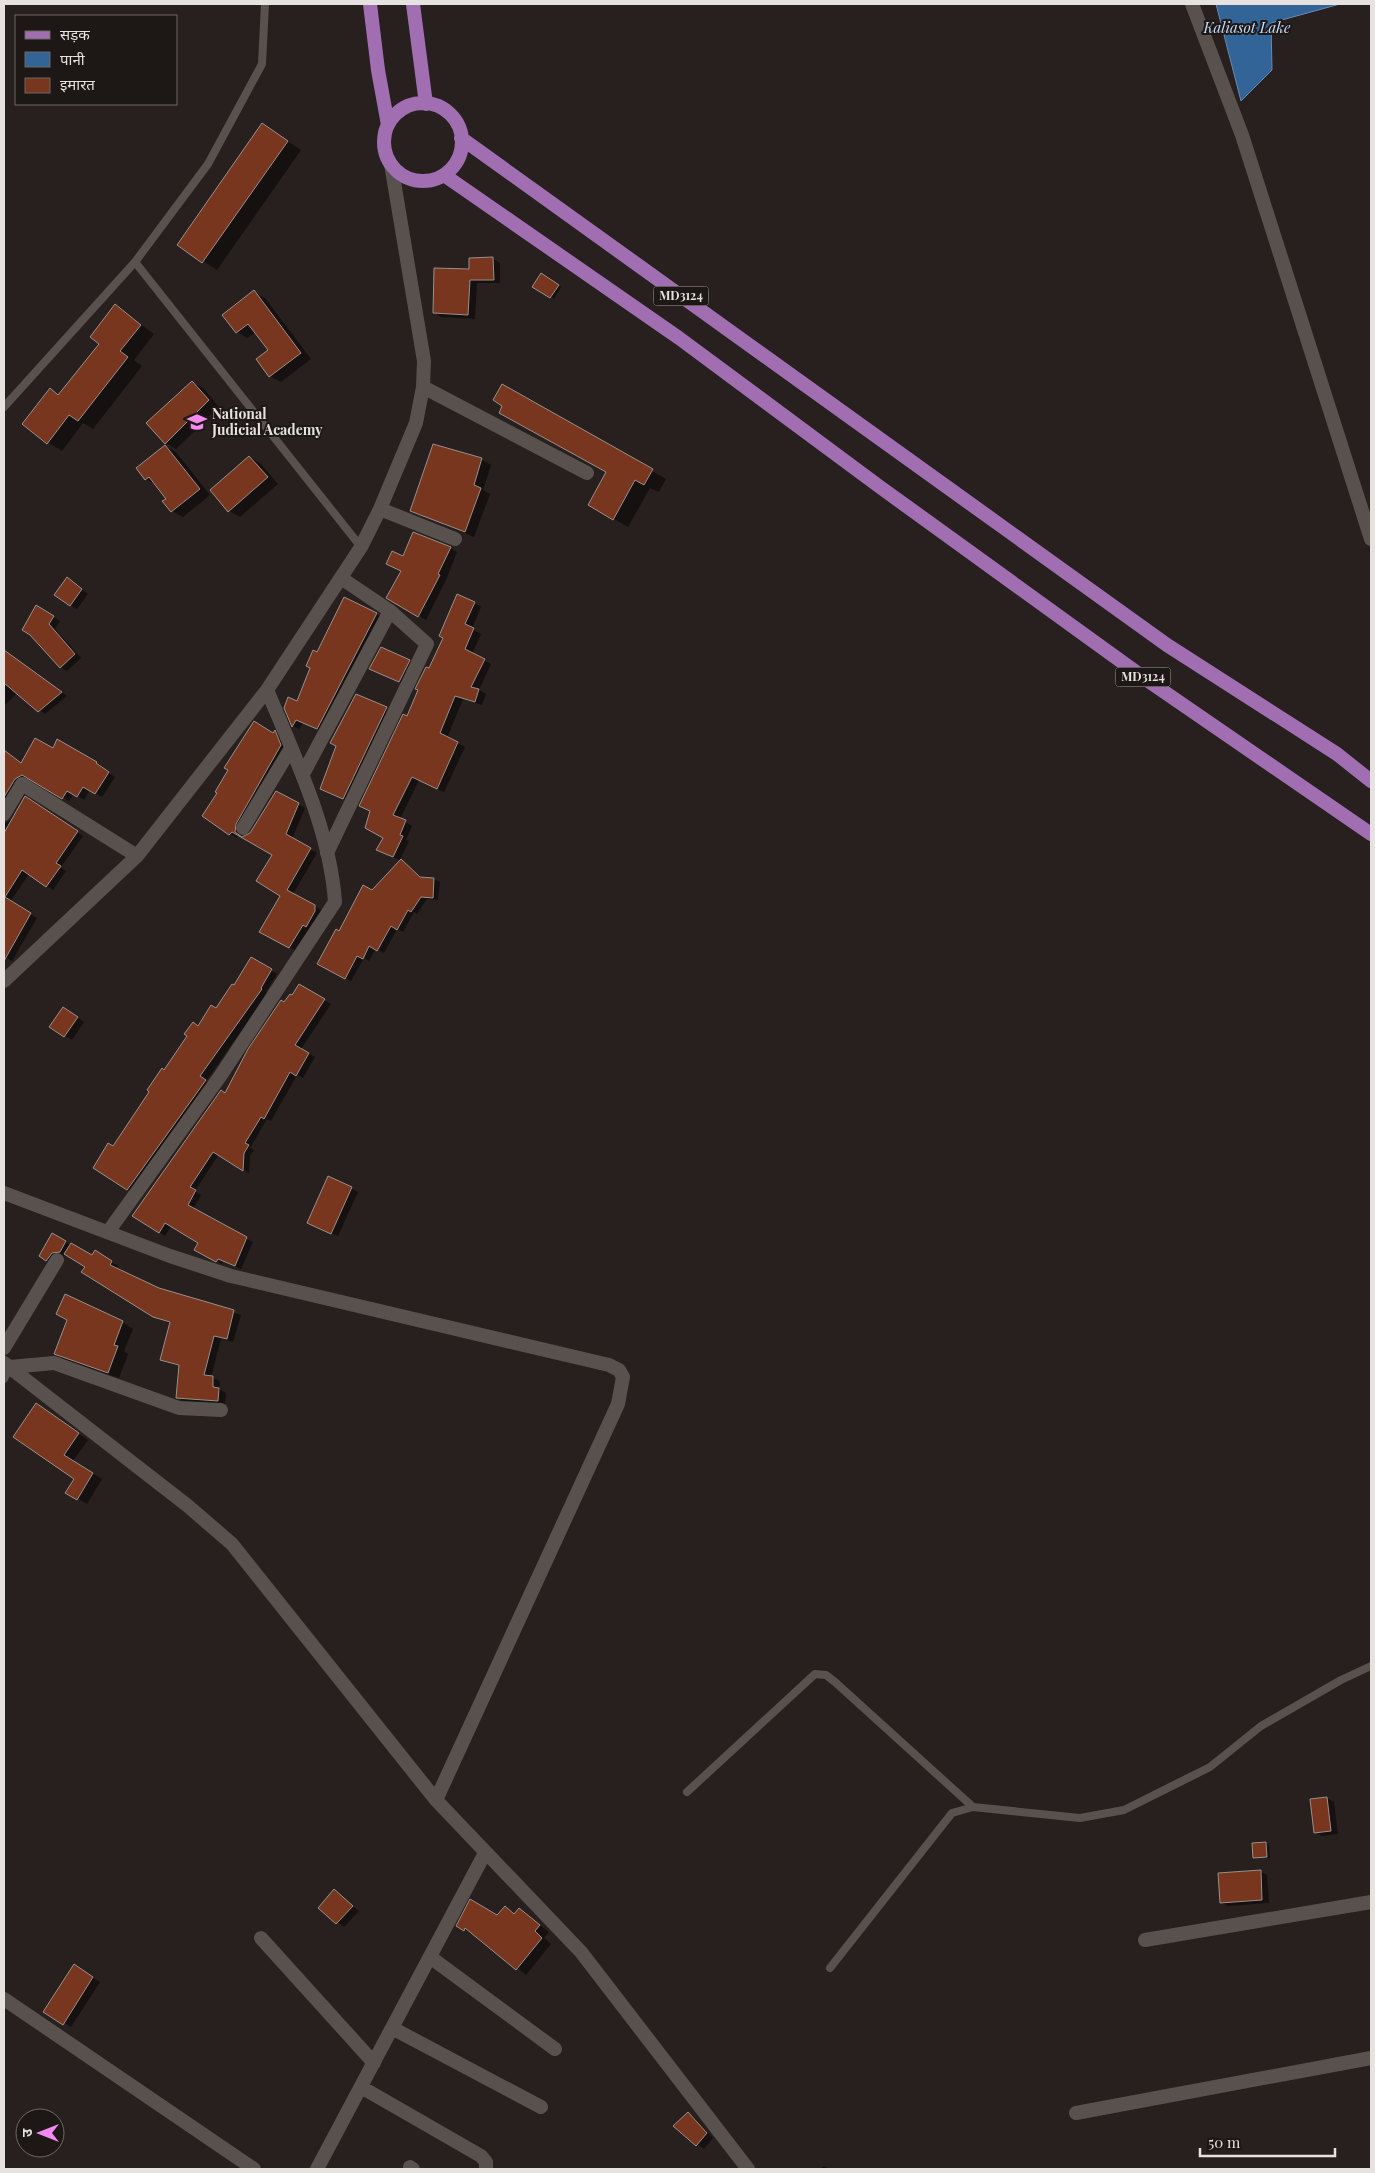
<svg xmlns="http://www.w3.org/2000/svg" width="1375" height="2173" font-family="'Playfair Display','Noto Sans Devanagari',serif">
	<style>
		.water { fill: #336497; stroke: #698aad }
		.shadow { fill: #0007 }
		.building { fill: #77361d; stroke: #99908d }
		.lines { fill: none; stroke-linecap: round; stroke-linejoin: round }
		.service { stroke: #58514e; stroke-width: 8 }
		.minor { stroke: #58514e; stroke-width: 14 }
		.primary { stroke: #a16eb2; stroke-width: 14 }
		.labels { text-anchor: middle; stroke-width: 4; stroke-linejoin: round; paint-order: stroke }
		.shield { fill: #1d1715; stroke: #aaa5a3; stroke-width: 1 }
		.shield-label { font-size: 12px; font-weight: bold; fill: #e6e2e0 }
		.poi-label { font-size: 14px; font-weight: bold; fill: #e6e2e0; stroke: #1d1715; text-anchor: start }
		.water-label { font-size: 15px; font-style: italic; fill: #c4dffd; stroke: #1d1715 }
	</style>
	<rect width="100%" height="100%" fill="#27201e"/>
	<path class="water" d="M 1216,4 L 1340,4 L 1271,23 L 1272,70 L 1241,101 Z"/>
	<path class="shadow" d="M 262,124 L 301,150 L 217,270 L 178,245 Z
		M 493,259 L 500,263 L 500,283 L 477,283 L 475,319 L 441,317 L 434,313 L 470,270 Z
		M 542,275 L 561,287 L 554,299 L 534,286 Z
		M 254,292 L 265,298 L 311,359 L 281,382 L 270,376 L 270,350 L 256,332 L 247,338 L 237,332 Z
		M 115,306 L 154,334 L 134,360 L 142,366 L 93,429 L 83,423 L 62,451 L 48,442 L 50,390 L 60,396 L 100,343 Z
		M 192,382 L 203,388 L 219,407 L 176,449 L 166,443 Z
		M 502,386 L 666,479 L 659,492 L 650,488 L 628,527 L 590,505 L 607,472 L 504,405 Z
		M 165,446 L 176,452 L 210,495 L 183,517 L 172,511 L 164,502 L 168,499 L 156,485 L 146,479 Z
		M 249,457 L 260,463 L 278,484 L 240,517 L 229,511 L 212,491 Z
		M 481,459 L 491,465 L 483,490 L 490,494 L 474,537 L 411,511 Z
		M 450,548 L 457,552 L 446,580 L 426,620 L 388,597 L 402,571 L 403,557 Z
		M 74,583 L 88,594 L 77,609 L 70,605 Z
		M 474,603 L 481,607 L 472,629 L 481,634 L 472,654 L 491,664 L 479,690 L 486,694 L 482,705 L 463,699 L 447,738 L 465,747 L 444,792 L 419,780 L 400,819 L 412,826 L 406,840 L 409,841 L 400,860 L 385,854 L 384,838 L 407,718 L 429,670 Z
		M 36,607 L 60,621 L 55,629 L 81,658 L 67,671 L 60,667 Z
		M 376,614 L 383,618 L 324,732 L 303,723 L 299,729 L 293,726 L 285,708 L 297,702 L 317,653 Z
		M 8,655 L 14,658 L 67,696 L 45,714 L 17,693 L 6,704 L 4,703 L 4,660 Z
		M 409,661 L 416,665 L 406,685 L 377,672 Z
		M 356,695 L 393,712 L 350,802 L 329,792 Z
		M 275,732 L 281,735 L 287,749 L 242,828 L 242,836 L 239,834 L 237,838 L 204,816 Z
		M 58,741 L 102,766 L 101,768 L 115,777 L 102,797 L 90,790 L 84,800 L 74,794 L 69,801 L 33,779 L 25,779 L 4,811 L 4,751 L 22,764 L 53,750 Z
		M 276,792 L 305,808 L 292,839 L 317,853 L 293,894 L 323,911 L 296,951 L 261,931 L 282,896 L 274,855 L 251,834 Z
		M 32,801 L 83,836 L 61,867 L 66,871 L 53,890 L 29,874 L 10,902 L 37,918 L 12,961 L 4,956 L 4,823 L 12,820 Z
		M 401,861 L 423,878 L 434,879 L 440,882 L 438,900 L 427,899 L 417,914 L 414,912 L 403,932 L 397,929 L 384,953 L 376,948 L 369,961 L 364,958 L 351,981 L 318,963 L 372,891 Z
		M 251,959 L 277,974 L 266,992 L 268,993 L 206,1081 L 212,1085 L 134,1193 L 94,1167 L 113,1147 L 165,1071 L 199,1027 L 234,987 Z
		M 299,986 L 331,1004 L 301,1049 L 315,1057 L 303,1078 L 297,1075 L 271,1121 L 267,1119 L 250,1148 L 254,1150 L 250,1156 L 249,1173 L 219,1154 L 195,1191 L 201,1195 L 193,1209 L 253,1242 L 241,1269 L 224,1261 L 222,1264 L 195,1249 L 199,1242 L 172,1225 L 165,1236 L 159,1232 L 226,1094 L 284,1004 L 293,997 Z
		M 70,1012 L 84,1022 L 72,1040 L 51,1026 Z
		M 351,1188 L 358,1192 L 338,1236 L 315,1226 Z
		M 53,1235 L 92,1257 L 95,1252 L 118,1266 L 116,1269 L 159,1289 L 241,1315 L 233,1342 L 221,1339 L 211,1377 L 220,1381 L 219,1389 L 226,1393 L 225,1404 L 184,1401 L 177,1397 L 180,1366 L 161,1359 L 171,1324 L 153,1316 L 68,1255 L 59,1256 L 54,1264 L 40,1256 Z
		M 122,1322 L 133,1329 L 124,1351 L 128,1354 L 119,1378 L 66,1360 L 55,1354 Z
		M 46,1411 L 88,1440 L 73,1461 L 102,1479 L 87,1504 L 67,1492 L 75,1478 L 15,1437 Z
		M 1327,1798 L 1334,1802 L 1338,1834 L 1322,1836 L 1316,1832 Z
		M 1266,1843 L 1269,1845 L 1270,1858 L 1254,1857 Z
		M 1260,1871 L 1267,1875 L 1269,1903 L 1228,1906 L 1221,1902 Z
		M 334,1891 L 359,1911 L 344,1927 L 319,1907 Z
		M 505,1908 L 516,1914 L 519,1909 L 549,1932 L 544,1938 L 551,1944 L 526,1975 L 475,1935 L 458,1926 L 498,1916 Z
		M 81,1970 L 100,1982 L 71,2027 L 45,2011 Z
		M 688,2114 L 695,2118 L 713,2138 L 704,2149 L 675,2126 Z
		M 824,2166 L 830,2169 L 820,2169 Z"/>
	<path class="building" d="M 262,123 L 288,141 L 202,263 L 177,245 Z
		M 493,257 L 494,280 L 470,280 L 468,315 L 433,313 L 434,268 L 469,269 L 469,258 Z
		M 541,273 L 559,285 L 550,298 L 532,287 Z
		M 254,290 L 301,353 L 269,377 L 256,359 L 268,350 L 248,324 L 236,333 L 222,315 Z
		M 115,304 L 141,325 L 120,351 L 128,357 L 78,421 L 69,415 L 47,444 L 22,424 L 50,388 L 58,395 L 99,344 L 90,337 Z
		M 192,381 L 209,400 L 165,444 L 146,423 Z
		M 502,384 L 653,469 L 644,485 L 635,480 L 613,520 L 588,505 L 606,472 L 499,413 L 502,406 L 493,400 Z
		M 433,444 L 482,458 L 474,485 L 481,488 L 465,532 L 410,511 Z
		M 165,445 L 200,489 L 171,512 L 162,501 L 166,499 L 149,477 L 145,480 L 136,468 Z
		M 249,456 L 268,477 L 228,512 L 210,490 Z
		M 413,532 L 451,547 L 438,574 L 440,575 L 418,617 L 386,598 L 401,571 L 386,564 L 392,551 L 403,556 Z
		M 67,577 L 82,589 L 70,606 L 54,595 Z
		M 457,594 L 475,602 L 465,624 L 474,628 L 465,649 L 485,659 L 471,687 L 479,689 L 475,702 L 455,696 L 440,733 L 458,742 L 437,789 L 412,777 L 393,815 L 406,820 L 400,835 L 403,836 L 393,857 L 376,850 L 383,838 L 365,828 L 370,811 L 359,806 L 403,714 L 407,716 L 418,690 L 415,689 L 426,667 L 429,668 L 443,638 L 439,636 Z
		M 344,597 L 377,613 L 317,729 L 296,720 L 292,727 L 284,708 L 288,697 L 297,701 L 310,668 L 306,666 L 313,650 L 317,652 Z
		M 36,605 L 54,616 L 49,624 L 75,654 L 60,668 L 30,635 L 22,630 Z
		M 381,647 L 410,660 L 399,682 L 369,669 Z
		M 4,650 L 62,692 L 38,712 L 4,683 Z
		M 356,694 L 387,707 L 343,799 L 320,789 L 336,746 L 330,743 Z
		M 254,721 L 273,733 L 275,730 L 281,745 L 236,824 L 235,832 L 242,837 L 250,833 L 276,791 L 299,803 L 286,834 L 311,848 L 287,890 L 315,905 L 315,911 L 306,927 L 303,925 L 289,948 L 259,932 L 280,896 L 256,881 L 272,855 L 232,832 L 229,835 L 202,816 L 217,793 L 215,792 L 228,770 L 224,768 Z
		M 35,738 L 53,748 L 57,739 L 97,762 L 96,763 L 109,772 L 95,794 L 83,787 L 77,797 L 67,791 L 62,799 L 22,775 L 15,779 L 4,797 L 4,750 L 21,763 Z
		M 25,796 L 78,831 L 56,863 L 61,866 L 46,887 L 22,870 L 5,897 L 31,913 L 4,961 L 4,833 Z
		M 401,859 L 420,877 L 434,878 L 433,898 L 421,897 L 411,912 L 408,910 L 397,930 L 391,926 L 377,951 L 369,946 L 363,959 L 357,956 L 345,979 L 317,964 L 336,929 L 339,931 L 363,885 L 372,890 Z
		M 251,957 L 272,969 L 261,988 L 262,989 L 200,1076 L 206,1080 L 127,1190 L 93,1168 L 108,1143 L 113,1146 L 149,1092 L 147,1090 L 162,1068 L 164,1070 L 187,1036 L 184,1034 L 193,1022 L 198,1026 L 211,1005 L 216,1008 L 232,984 L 234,985 Z
		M 299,984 L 325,999 L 295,1045 L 309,1053 L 296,1076 L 290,1072 L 264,1119 L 261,1117 L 245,1143 L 249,1145 L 244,1153 L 243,1171 L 213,1152 L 190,1187 L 196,1190 L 188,1205 L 247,1237 L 235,1266 L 218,1259 L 216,1262 L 194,1250 L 198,1243 L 165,1223 L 159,1233 L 132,1216 L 221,1090 L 225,1093 L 248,1049 L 281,1000 L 284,1002 L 290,994 L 292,995 Z
		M 63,1007 L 78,1017 L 64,1037 L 49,1027 Z
		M 328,1176 L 352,1187 L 331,1234 L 307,1223 Z
		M 52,1233 L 66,1241 L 60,1252 L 52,1253 L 46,1261 L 39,1256 Z
		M 71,1243 L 92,1255 L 95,1250 L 112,1261 L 110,1265 L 159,1288 L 234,1310 L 227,1339 L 214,1336 L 204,1375 L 213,1376 L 213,1387 L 219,1388 L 218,1401 L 176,1398 L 179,1365 L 160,1360 L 170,1322 L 153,1317 L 81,1272 L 85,1267 L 64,1254 Z
		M 65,1294 L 123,1321 L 114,1345 L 118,1346 L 108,1373 L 54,1354 L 67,1320 L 56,1314 Z
		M 36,1403 L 79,1433 L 64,1455 L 93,1473 L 77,1500 L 65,1493 L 74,1479 L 13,1437 Z
		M 1327,1797 L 1331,1831 L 1314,1833 L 1310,1799 Z
		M 1266,1842 L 1267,1857 L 1253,1858 L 1252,1843 Z
		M 1261,1870 L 1262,1900 L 1220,1903 L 1218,1873 Z
		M 334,1889 L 353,1906 L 336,1924 L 318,1908 Z
		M 470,1899 L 497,1915 L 505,1906 L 514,1914 L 519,1908 L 540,1925 L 535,1931 L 542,1938 L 516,1970 L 465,1928 L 464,1931 L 456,1926 Z
		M 74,1964 L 93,1977 L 63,2025 L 43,2012 Z
		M 688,2112 L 707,2133 L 696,2146 L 673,2126 Z"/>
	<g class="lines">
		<path class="service" d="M 135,262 L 361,547
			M 4,407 L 135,262 L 208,164 L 262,64 L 265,4
			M 4,1379 L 10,1367
			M 687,1792 L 815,1674 L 826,1675 L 835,1682 L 973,1807
			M 830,1968 L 952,1813 L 973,1807 L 1080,1818 L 1124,1810 L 1210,1767 L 1261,1726 L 1341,1680 L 1371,1666"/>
		<path class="minor" d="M 1192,4 L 1242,135 L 1371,539
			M 423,387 L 587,473
			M 380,509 L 455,539
			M 303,774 L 390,611
			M 4,814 L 22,784 L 137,856
			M 243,828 L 291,748
			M 327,853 L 427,644 L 390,611 L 341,578
			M 4,981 L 137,856 L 267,690 L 361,547 L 380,509 L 416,423 L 423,387 L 424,361 L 391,164
			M 4,1193 L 170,1256 L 231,1276 L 609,1365 L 619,1370 L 623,1377 L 618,1404 L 436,1800
			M 108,1232 L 221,1075 L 335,902 C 330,830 295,757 267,690
			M 4,1348 L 57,1260
			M 4,1363 L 188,1506 L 232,1544 L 436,1800 L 581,1952 L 748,2169
			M 10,1367 L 54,1363 L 179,1408 L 221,1410
			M 261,1938 L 374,2063
			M 1145,1940 L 1371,1902
			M 430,1957 L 555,2049
			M 4,1999 L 254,2169
			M 392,2028 L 541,2107
			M 361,2087 L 481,2156 L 486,2162 L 486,2169
			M 1076,2113 L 1371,2058
			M 410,2167 L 413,2169
			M 317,2169 L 485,1853"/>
		<path class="primary" d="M 370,4 L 378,70 L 388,125
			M 413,4 L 426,104
			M384 142a39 39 0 1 1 78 0a39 39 0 1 1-78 0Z
			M 461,138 L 1167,645 L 1337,754 L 1371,781
			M 444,175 L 679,338 L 880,487 L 1147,680 L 1371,834"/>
	</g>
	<defs>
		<symbol id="university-bare" viewBox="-9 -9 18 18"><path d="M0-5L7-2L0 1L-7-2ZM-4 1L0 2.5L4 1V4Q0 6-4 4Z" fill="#f389f1" stroke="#1d1715" stroke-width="2.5" paint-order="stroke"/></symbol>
	</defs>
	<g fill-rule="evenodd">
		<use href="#university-bare" x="183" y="408" width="28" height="28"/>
	</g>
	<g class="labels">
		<g class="shield">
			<rect x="653.5" y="286.5" width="55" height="19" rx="4"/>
			<rect x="1115.5" y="667.5" width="55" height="19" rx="4"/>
		</g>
		<g class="shield-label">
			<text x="681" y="300">MD3124</text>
			<text x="1143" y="681">MD3124</text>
		</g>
		<g class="poi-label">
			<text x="212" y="419">National<tspan x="212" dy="16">Judicial Academy</tspan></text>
		</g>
		<g class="water-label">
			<text x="1247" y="33">Kaliasot Lake</text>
		</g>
	</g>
	<rect width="1375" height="2173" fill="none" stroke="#e6e2e0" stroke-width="10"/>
	<rect x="15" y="15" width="162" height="90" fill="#1d1715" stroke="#6d6866"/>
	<rect x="25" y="31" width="25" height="8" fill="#a16eb2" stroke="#6d6866"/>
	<text x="60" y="40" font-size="15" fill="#e6e2e0">सड़क</text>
	<rect x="25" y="52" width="25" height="15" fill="#336497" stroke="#6d6866"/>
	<text x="60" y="65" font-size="15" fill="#e6e2e0">पानी</text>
	<rect x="25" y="78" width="25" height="15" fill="#77361d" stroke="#6d6866"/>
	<text x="60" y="90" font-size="15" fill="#e6e2e0">इमारत</text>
	<g transform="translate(40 2133) rotate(270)"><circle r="24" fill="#1d1715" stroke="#6d6866"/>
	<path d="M0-4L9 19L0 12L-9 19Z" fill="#f389f1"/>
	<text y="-8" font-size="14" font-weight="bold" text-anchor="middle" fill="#e6e2e0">उ</text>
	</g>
	<path d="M1200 2148v8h135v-8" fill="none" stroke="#e6e2e0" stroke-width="2.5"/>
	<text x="1208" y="2148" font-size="15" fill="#e6e2e0" stroke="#1d1715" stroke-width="4" paint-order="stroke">50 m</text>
</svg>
